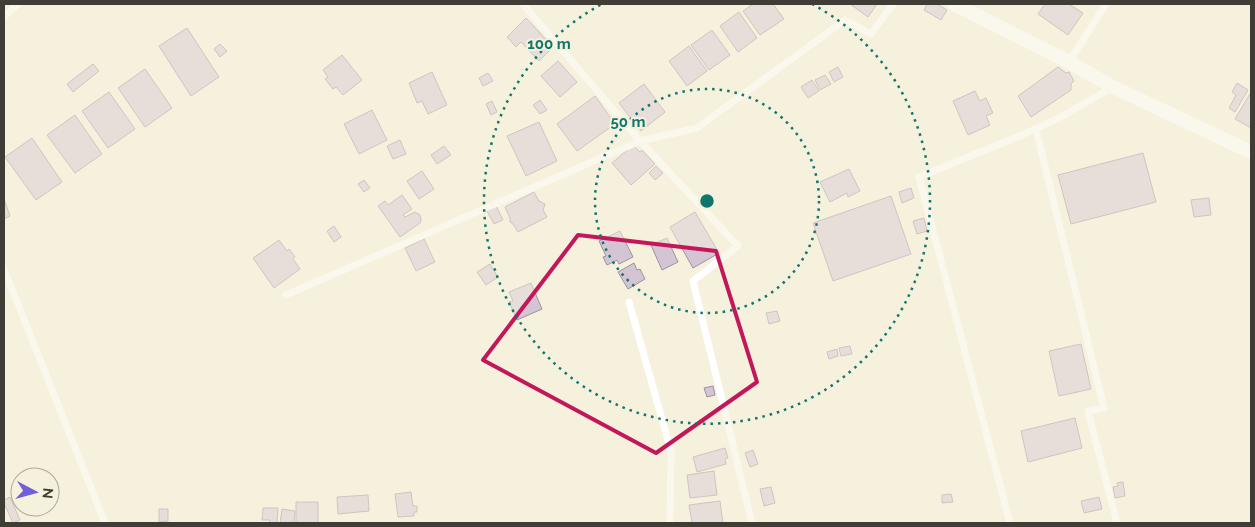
<svg xmlns="http://www.w3.org/2000/svg" width="1255" height="527" font-family="Raleway,sans-serif">
	<style>
		.building { fill: #d4c5d4; stroke: #9f919f }
		.lines { fill: none; stroke-linecap: round; stroke-linejoin: round }
		.lane { stroke: #fff; stroke-width: 7 }
		.street { stroke: #fff; stroke-width: 14 }
		.marked { fill: none; stroke: #c2185b; stroke-width: 4; stroke-linejoin: round }
		.ring { fill: none; stroke: #0f766e; stroke-width: 2.5; stroke-dasharray: 2.5 5 }
		.centre { fill: #0f766e; stroke: #f6f1dd; stroke-width: 2.5 }
		.ring-label { font-size: 15px; text-anchor: middle; font-weight: bold; fill: #0f766e; stroke: #f6f1dd; stroke-width: 4; stroke-linejoin: round; paint-order: stroke }
	</style>
	<rect width="100%" height="100%" fill="#f6f1dd"/>
	<path class="building" d="M 753,4 L 773,4 L 784,19 L 760,35 L 743,11 Z
		M 850,4 L 877,4 L 868,17 Z
		M 927,4 L 937,4 L 947,10 L 941,20 L 924,10 Z
		M 1045,4 L 1069,4 L 1083,13 L 1068,35 L 1038,14 Z
		M 739,12 L 757,38 L 738,52 L 720,26 Z
		M 526,18 L 553,47 L 539,61 L 521,42 L 516,47 L 507,37 Z
		M 187,28 L 219,77 L 191,96 L 159,46 Z
		M 712,30 L 730,55 L 709,70 L 691,45 Z
		M 220,44 L 227,51 L 220,57 L 214,49 Z
		M 689,46 L 707,71 L 687,86 L 669,61 Z
		M 342,55 L 362,80 L 343,95 L 336,87 L 333,89 L 325,79 L 328,77 L 323,70 Z
		M 558,61 L 577,82 L 560,97 L 541,76 Z
		M 93,64 L 99,71 L 73,92 L 67,84 Z
		M 838,67 L 843,77 L 834,82 L 829,72 Z
		M 1058,67 L 1066,73 L 1069,72 L 1074,81 L 1071,84 L 1071,90 L 1031,117 L 1018,96 Z
		M 145,69 L 172,108 L 145,127 L 118,88 Z
		M 432,72 L 447,105 L 428,114 L 422,101 L 417,103 L 409,83 Z
		M 488,73 L 493,81 L 483,86 L 479,78 Z
		M 825,75 L 831,84 L 820,90 L 815,80 Z
		M 812,80 L 819,91 L 808,98 L 801,87 Z
		M 1237,83 L 1248,90 L 1235,112 L 1229,108 L 1236,95 L 1232,92 Z
		M 644,84 L 665,112 L 641,131 L 619,103 Z
		M 975,91 L 980,101 L 986,98 L 993,113 L 986,116 L 990,125 L 968,135 L 953,101 Z
		M 109,92 L 135,129 L 108,148 L 82,111 Z
		M 1251,92 L 1251,128 L 1235,119 Z
		M 595,96 L 615,124 L 577,151 L 557,124 Z
		M 540,100 L 547,110 L 540,114 L 533,105 Z
		M 492,101 L 497,112 L 491,115 L 486,104 Z
		M 372,110 L 387,140 L 359,154 L 344,124 Z
		M 75,115 L 102,154 L 75,173 L 47,135 Z
		M 539,122 L 557,161 L 526,176 L 507,136 Z
		M 32,138 L 62,182 L 36,200 L 5,157 Z
		M 400,140 L 406,154 L 393,159 L 387,146 Z
		M 633,145 L 640,152 L 642,150 L 655,164 L 631,185 L 612,163 Z
		M 444,146 L 451,155 L 437,164 L 431,155 Z
		M 1143,153 L 1156,202 L 1071,224 L 1058,175 Z
		M 656,166 L 663,173 L 655,180 L 649,173 Z
		M 849,169 L 860,191 L 848,197 L 847,193 L 830,202 L 820,182 Z
		M 422,171 L 434,189 L 419,199 L 407,181 Z
		M 364,180 L 370,188 L 364,192 L 358,184 Z
		M 911,188 L 914,198 L 902,203 L 899,192 Z
		M 534,192 L 539,201 L 545,204 L 543,210 L 547,217 L 518,232 L 513,224 L 510,222 L 510,218 L 505,207 Z
		M 402,195 L 412,209 L 403,215 L 405,217 L 415,212 L 420,215 L 421,220 L 420,223 L 400,237 L 378,206 L 385,201 L 388,205 Z
		M 891,196 L 911,254 L 833,281 L 813,223 Z
		M 1209,198 L 1211,215 L 1194,217 L 1191,200 Z
		M 4,199 L 10,216 L 4,219 Z
		M 496,206 L 503,220 L 494,224 L 487,211 Z
		M 695,212 L 719,253 L 693,268 L 670,227 Z
		M 924,218 L 927,231 L 917,234 L 913,221 Z
		M 334,226 L 341,237 L 334,242 L 327,231 Z
		M 620,231 L 633,257 L 619,264 L 617,260 L 607,265 L 603,257 L 606,256 L 599,241 Z
		M 667,238 L 678,262 L 662,270 L 651,245 Z
		M 424,239 L 435,262 L 416,271 L 405,248 Z
		M 279,240 L 287,251 L 289,249 L 295,257 L 293,259 L 300,269 L 274,288 L 253,258 Z
		M 634,263 L 637,270 L 640,269 L 645,279 L 628,289 L 618,272 Z
		M 490,264 L 498,277 L 486,285 L 477,272 Z
		M 531,283 L 542,309 L 517,320 L 509,302 L 513,301 L 509,292 Z
		M 777,311 L 780,321 L 769,324 L 766,313 Z
		M 1081,344 L 1091,389 L 1059,396 L 1049,351 Z
		M 850,346 L 852,354 L 841,356 L 839,348 Z
		M 837,349 L 838,356 L 829,359 L 827,352 Z
		M 713,386 L 715,395 L 707,397 L 704,388 Z
		M 1075,418 L 1082,448 L 1028,462 L 1021,431 Z
		M 725,448 L 728,458 L 725,459 L 726,464 L 697,472 L 693,457 Z
		M 753,450 L 758,464 L 750,467 L 745,453 Z
		M 714,471 L 717,495 L 690,498 L 687,475 Z
		M 1123,482 L 1125,496 L 1115,498 L 1113,487 L 1118,486 L 1117,483 Z
		M 771,487 L 775,503 L 764,506 L 760,489 Z
		M 411,492 L 413,506 L 417,506 L 417,512 L 414,512 L 414,516 L 398,517 L 395,494 Z
		M 951,494 L 953,502 L 942,503 L 942,495 Z
		M 368,495 L 369,511 L 338,514 L 337,497 Z
		M 10,497 L 20,520 L 13,523 L 4,503 L 4,500 Z
		M 1099,497 L 1102,509 L 1084,513 L 1081,501 Z
		M 720,501 L 723,523 L 692,523 L 689,505 Z
		M 296,502 L 318,502 L 318,523 L 296,523 Z
		M 263,508 L 278,508 L 277,523 L 270,523 L 270,520 L 262,520 Z
		M 159,509 L 168,509 L 168,521 L 159,522 Z
		M 282,509 L 295,511 L 294,523 L 280,523 Z"/>
	<g class="lines">
		<path class="lane" d="M 523,4 L 640,141 L 738,246 L 693,281 L 752,523
			M 4,17 L 18,4
			M 1069,62 L 1106,4
			M 1036,129 L 1104,408 L 1088,411 L 1117,523
			M 4,269 L 105,523
			M 286,295 L 640,141 L 697,128 L 845,20 L 871,34 L 893,4
			M 629,302 L 671,451 L 670,523
			M 1010,523 L 919,177 L 1022,135 L 1061,117 L 1113,87"/>
		<path class="street" d="M 954,4 L 1069,62 L 1113,87 L 1251,152"/>
	</g>
	<path d="M0 0H1255V527H0ZM 578,235 L 716,251 L 757,382 L 656,453 L 483,360 Z" fill="#f6f1dd" fill-opacity=".55" fill-rule="evenodd"/>
	<path class="marked" d="M 578,235 L 716,251 L 757,382 L 656,453 L 483,360 Z"/>
	<g class="ring">
		<circle cx="707" cy="201" r="112"/>
		<path d="M812 4A223 223 0 1 1 602 4"/>
	</g>
	<circle cx="707" cy="201" r="8" class="centre"/>
	<g class="ring-label">
		<text x="549" y="49">100 m</text>
		<text x="628" y="127">50 m</text>
	</g>
	<rect width="1255" height="527" fill="none" stroke="#3f3d35" stroke-width="10"/>
	<g transform="translate(35 492) rotate(96)"><circle r="24" fill="#f6f1dd" stroke="#ada99a"/>
	<path d="M0-4L9 19L0 12L-9 19Z" fill="#715ed8"/>
	<text y="-8" font-size="14" font-weight="bold" text-anchor="middle" fill="#3f3d35">N</text>
	</g>
</svg>
